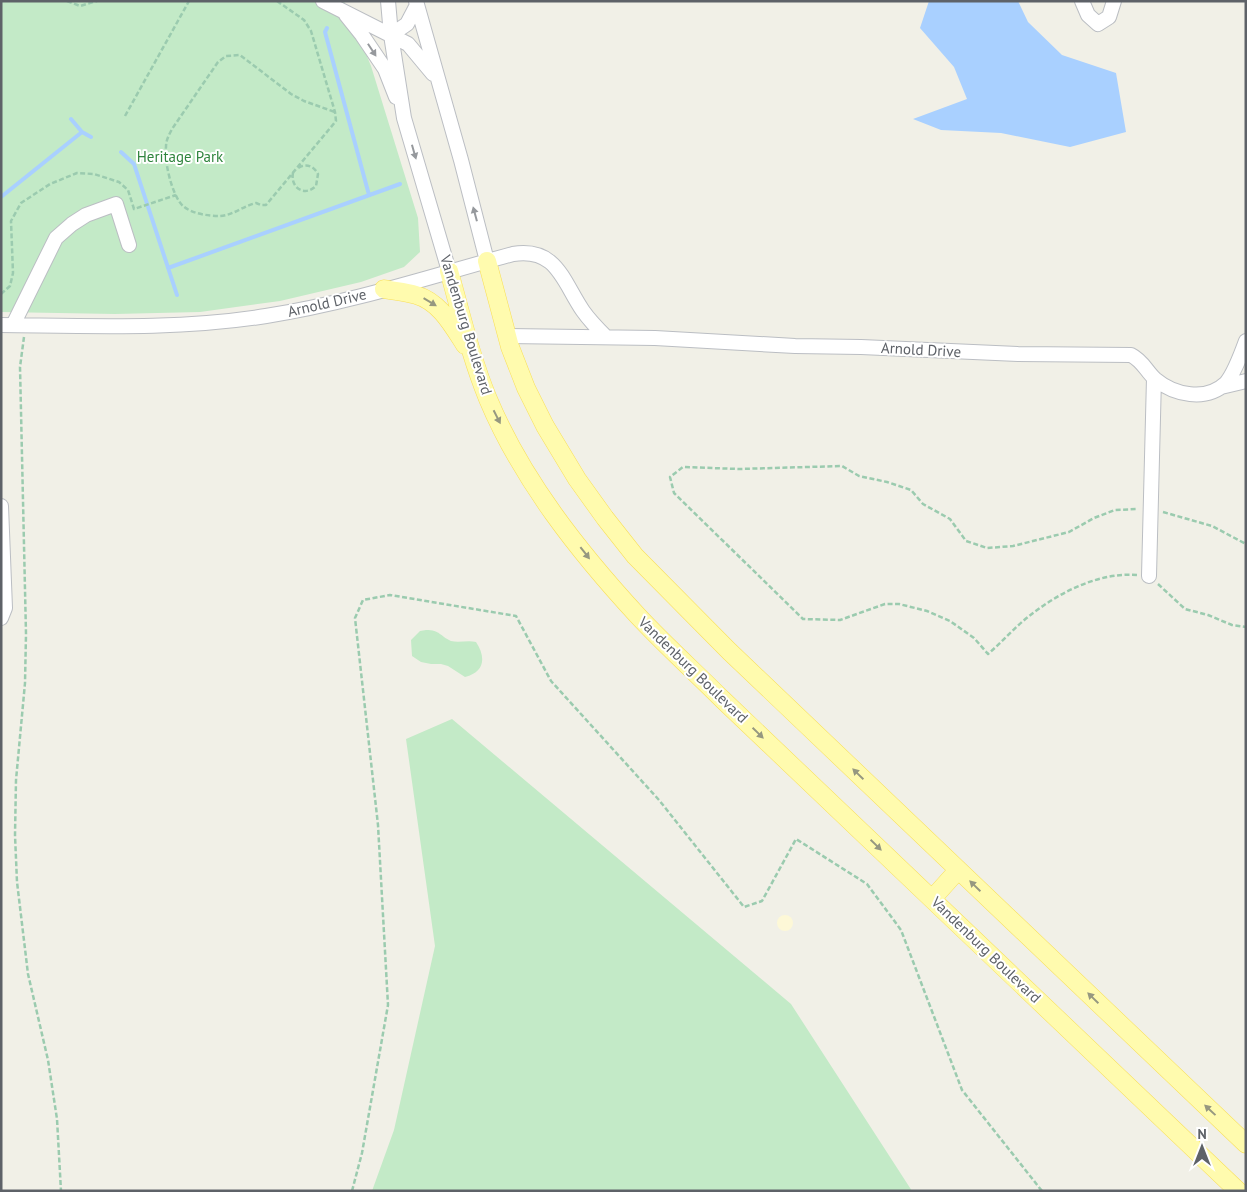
<svg xmlns="http://www.w3.org/2000/svg" width="1247" height="1192" font-family="'PT Sans',sans-serif">
	<style>
		.green { fill: #c3eac7 }
		.sand { fill: #fdf8d7 }
		.water { fill: #a9d0ff }
		.lines { fill: none; stroke-linecap: round; stroke-linejoin: round }
		.stream { stroke: #a9d0ff; stroke-width: 4 }
		.minor-casing { stroke: #bbbec3; stroke-width: 16 }
		.major-casing { stroke: #f9df58; stroke-width: 19 }
		.path { stroke: #9bcbaf; stroke-width: 2.5; stroke-dasharray: 5 2.5; stroke-linecap: butt }
		.minor { stroke: #fff; stroke-width: 14 }
		.major { stroke: #fffbae; stroke-width: 18 }
		.oneway { fill: #96999d }
		.oneway2 { fill: #969880 }
		.labels { text-anchor: middle; stroke-width: 4; stroke-linejoin: round; paint-order: stroke }
		.park-label { font-size: 15px; fill: #30853e; stroke: #fff }
		.street-label { font-size: 15px; fill: #5e6268; stroke: #fff }
	</style>
	<rect width="100%" height="100%" fill="#f1f0e7"/>
	<path class="green" d="M 1,1 L 344,1 L 371,66 L 418,218 L 420,252 L 404,267 L 361,282 L 280,301 L 200,312 L 115,314 L 1,312 Z
		M 426,630 C 440,630 440,636 451,641 C 459,643 468,640 476,642 C 486,657 485,672 465,677 L 448,666 L 441,664 L 431,664 L 421,662 L 412,656 L 411,640 L 420,631 Z
		M 452,719 L 791,1004 L 912,1191 L 372,1191 L 394,1130 L 435,946 L 406,739 Z"/>
	<path class="sand" d="M777 923a8 8 0 1 1 16 0a8 8 0 1 1-16 0Z"/>
	<path class="water" d="M 929,1 L 1018,1 L 1028,22 L 1062,55 L 1116,73 L 1126,132 L 1070,147 L 1001,133 L 941,130 L 913,119 L 967,99 L 954,67 L 920,28 Z"/>
	<g class="lines">
		<path class="stream" d="M 327,28 L 325,32 L 369,195
			M 71,119 L 82,132 L 91,137
			M 121,152 L 134,164 L 177,295
			M 1,197 L 82,132
			M 168,268 L 400,184"/>
		<defs>
			<path id="minor" d="M 323,1 L 408,44 L 433,74
				M 388,1 L 391,35 L 404,118 L 449,271
				M 416,1 L 461,160 L 487,261
				M 1082,1 L 1088,15 L 1098,24 L 1109,17 L 1114,1
				M 346,15 L 362,35 L 385,69 L 396,97
				M 391,35 L 407,24 L 417,5
				M 1,325 C 90,326 179,330 266,316 C 350,303 432,276 513,254 C 557,247 563,282 583,311 C 590,321 598,329 606,337
				M 13,325 L 56,238 L 72,224 L 86,215 L 116,204 L 129,245
				M 507,336 L 655,338 L 795,346 L 861,347 L 1018,354 L 1131,355 C 1143,361 1146,371 1155,379 C 1174,395 1206,402 1226,383 C 1233,375 1242,352 1246,341
				M 1221,387 L 1246,381
				M 1,506 L 5,608 L 1,618
				M 1149,576 L 1154,378"/>
			<path id="major" d="M 487,261 L 510,347 L 526,388 L 545,426 L 577,479 L 605,518 L 635,556 L 729,651 L 1246,1144
				M 449,271 C 461,314 471,358 488,399 C 522,480 579,552 638,616 C 665,645 694,671 722,699 L 1238,1191
				M 384,289 C 394,291 406,292 416,295 C 440,302 452,325 465,345
				M 932,899 L 958,870"/>
		</defs>
		<use href="#minor" class="minor-casing"/>
		<use href="#major" class="major-casing"/>
		<path class="path" d="M 67,1 L 80,6 L 97,1
			M 277,1 L 304,20 L 311,31 L 335,112 L 336,121 L 266,205 L 261,205 L 256,203 C 243,206 234,215 220,216 C 209,216 192,214 183,206 C 172,196 164,161 166,147 C 166,140 169,135 172,129 L 218,62 L 226,56 L 240,55 L 291,94 L 304,101 L 335,112
			M 125,116 L 189,1
			M 293,173 C 290,188 305,197 316,186 L 318,174 C 314,166 306,163 298,168
			M 1,294 L 10,286 L 13,273 L 11,221 L 21,203 L 50,184 L 77,173 L 94,174 L 119,182 L 128,190 L 134,209 L 176,195
			M 24,337 L 20,367 L 26,634 L 25,683 L 16,780 L 15,835 L 17,882 L 28,974 L 48,1060 L 57,1119 L 61,1191
			M 1163,512 L 1212,526 L 1246,544
			M 1137,575 C 1098,572 1058,593 1028,617 C 1014,628 1002,642 988,654 L 974,638 L 950,621 L 927,611 L 899,604 L 885,604 L 840,620 L 803,619 L 674,493 L 670,477 L 683,467 L 739,469 L 842,466 L 859,476 L 887,482 L 911,490 L 923,504 L 950,519 L 966,541 L 987,548 L 1013,546 L 1069,532 L 1094,518 L 1115,510 L 1138,509
			M 1158,584 L 1185,609 L 1208,615 L 1232,625 L 1246,627
			M 352,1191 L 362,1153 L 388,1005 L 378,825 L 355,618 L 363,600 L 390,595 L 516,616 L 551,681 L 659,800 L 744,907 L 762,901 L 796,839 L 867,884 L 901,930 L 962,1090 L 1042,1191"/>
		<use href="#minor" class="minor"/>
		<use href="#major" class="major"/>
	</g>
	<defs><path id="oneway-solid" d="M-6-.8H1V-3.2L6.5 0L1 3.2V.8H-6Z" transform="scale(1.25)"/></defs>
	<g class="oneway">
		<use href="#oneway-solid" transform="translate(372 50) rotate(57)"/>
		<use href="#oneway-solid" transform="translate(414 152) rotate(74)"/>
		<use href="#oneway-solid" transform="translate(475 214) rotate(-105)"/>
	</g>
	<g class="oneway2">
		<use href="#oneway-solid" transform="translate(430 302) rotate(31)"/>
		<use href="#oneway-solid" transform="translate(497 417) rotate(63)"/>
		<use href="#oneway-solid" transform="translate(585 553) rotate(52)"/>
		<use href="#oneway-solid" transform="translate(758 733) rotate(44)"/>
		<use href="#oneway-solid" transform="translate(858 774) rotate(-136)"/>
		<use href="#oneway-solid" transform="translate(876 845) rotate(44)"/>
		<use href="#oneway-solid" transform="translate(975 886) rotate(-136)"/>
		<use href="#oneway-solid" transform="translate(1093 998) rotate(-136)"/>
		<use href="#oneway-solid" transform="translate(1210 1110) rotate(-137)"/>
	</g>
	<g class="labels">
		<g class="park-label">
			<text x="180" y="162">Heritage Park</text>
		</g>
		<g class="street-label">
			<text transform="translate(327 303) rotate(-13)" y="5">Arnold Drive</text>
			<text transform="translate(466 325) rotate(73)" y="5">Vandenburg Boulevard</text>
			<text transform="translate(921 350) rotate(3)" y="5">Arnold Drive</text>
			<text transform="translate(693 670) rotate(44)" y="5">Vandenburg Boulevard</text>
			<text transform="translate(986 950) rotate(44)" y="5">Vandenburg Boulevard</text>
		</g>
	</g>
	<rect width="1247" height="1192" fill="none" stroke="#5e6268" stroke-width="5"/>
	<g transform="translate(1202 1147)" stroke="#ffffff" stroke-width="4" paint-order="stroke">
	<path d="M0-4L9 19L0 12L-9 19Z" fill="#5e6268"/>
	<text y="-8" font-size="14" font-weight="bold" text-anchor="middle" fill="#5e6268">N</text>
	</g>
</svg>
